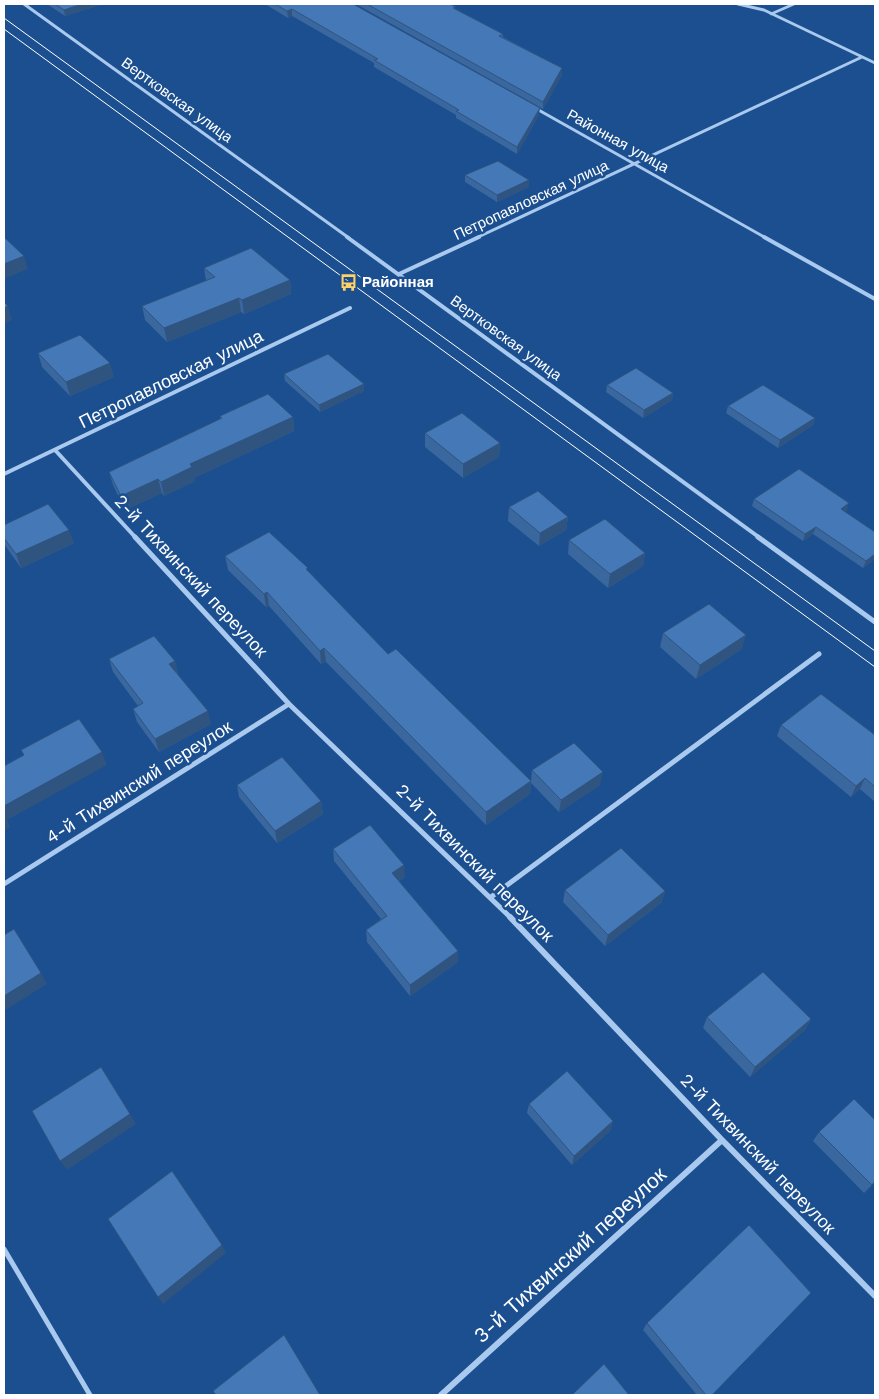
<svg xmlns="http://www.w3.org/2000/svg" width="879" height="1399" font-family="'Work Sans',sans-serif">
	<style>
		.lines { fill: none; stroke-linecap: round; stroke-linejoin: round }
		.lane-far1 { stroke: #a9c9ee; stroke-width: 2.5 }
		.lane { stroke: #a9c9ee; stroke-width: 5 }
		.street-far3 { stroke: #a9c9ee; stroke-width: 3 }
		.street-far2 { stroke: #a9c9ee; stroke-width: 4 }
		.street-far1 { stroke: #a9c9ee; stroke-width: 5 }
		.street { stroke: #a9c9ee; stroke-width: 6 }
		.tram { stroke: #fff; stroke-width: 1 }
		.wall { fill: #3a679d }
		.shaded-wall { fill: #305480 }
		.building { fill: #4478b7; stroke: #305480 }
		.labels { text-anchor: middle; stroke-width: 5; stroke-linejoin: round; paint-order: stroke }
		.far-street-label { font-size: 15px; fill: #fff; stroke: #1b4f8f }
		.far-poi-label { font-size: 15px; font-weight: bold; fill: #fff; stroke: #1b4f8f; text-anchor: start }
		.street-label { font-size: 18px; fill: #fff; stroke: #1b4f8f }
		.near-street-label { font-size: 21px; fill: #fff; stroke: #1b4f8f }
	</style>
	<rect width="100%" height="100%" fill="#1b4f8f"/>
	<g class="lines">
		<path class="lane-far1" d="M 771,14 L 794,4"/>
		<path class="lane" d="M 4,1249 L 90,1395"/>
		<path class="street-far3" d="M 24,4 L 349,238
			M 738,4 L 764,10 L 875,63
			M 535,108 L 766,238
			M 476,238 L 862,57"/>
		<path class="street-far2" d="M 347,237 L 760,538
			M 764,237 L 875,299
			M 399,274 L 479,237
			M 55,450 L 136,538
			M 4,474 L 350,308"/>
		<path class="street-far1" d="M 135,537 L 289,704 L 511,918
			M 758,537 L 875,622
			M 4,884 L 289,704
			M 491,897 L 819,654"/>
		<path class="street" d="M 510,917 L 722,1140 L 875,1296
			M 441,1395 L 722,1140"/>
		<path class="tram" d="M 4,18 L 875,651
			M 4,29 L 875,667"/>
	</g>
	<path class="wall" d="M 47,4 L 99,4 L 100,5 L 65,16 Z
		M 265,4 L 353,4 L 539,115 L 517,154 L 456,118 L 456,115 L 374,67 L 374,63 L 292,16 L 288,18 Z
		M 356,4 L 450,4 L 456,9 L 503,34 L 503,37 L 562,68 L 562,75 L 543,109 Z
		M 465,175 L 529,180 L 529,187 L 497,202 L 465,182 Z
		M 204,268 L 290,280 L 291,294 L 244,314 L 241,312 L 167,342 L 145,320 L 142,306 L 206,281 Z
		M 38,353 L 114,377 L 70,396 L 42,367 Z
		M 284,374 L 364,384 L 364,391 L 320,412 L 285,381 Z
		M 607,385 L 673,393 L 672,400 L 643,418 L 606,392 Z
		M 728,406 L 815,418 L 813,425 L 778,448 L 726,413 Z
		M 220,416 L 293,417 L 294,431 L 194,478 L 195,481 L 164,496 L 162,493 L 125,510 L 113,485 L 109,472 L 220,419 Z
		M 425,433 L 500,443 L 499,457 L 463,478 L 425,447 Z
		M 754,499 L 847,510 L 845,512 L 875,559 L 863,568 L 813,534 L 803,541 L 752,506 Z
		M 509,507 L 568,517 L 566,530 L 539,546 L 508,521 Z
		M 4,525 L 74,543 L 21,568 L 4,544 Z
		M 569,540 L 645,553 L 643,566 L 608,588 L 568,554 Z
		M 225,556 L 309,572 L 388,654 L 531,781 L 532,770 L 600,785 L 559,812 L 531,783 L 530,794 L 486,825 L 326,662 L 321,664 L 269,606 L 266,607 L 228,570 Z
		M 663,633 L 742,649 L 696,679 L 660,647 Z
		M 109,659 L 175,661 L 178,674 L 211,724 L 159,752 L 137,722 L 133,709 L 138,706 L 113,672 Z
		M 781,725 L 875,735 L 875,802 L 860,789 L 851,797 L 777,736 Z
		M 237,785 L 321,801 L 323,814 L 277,843 L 239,797 Z
		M 333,849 L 405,877 L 399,881 L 458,951 L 458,962 L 410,996 L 367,942 L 366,930 L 381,919 L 334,861 Z
		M 565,890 L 665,891 L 661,903 L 605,946 L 563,902 Z
		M 707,1017 L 811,1019 L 805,1030 L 750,1077 L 703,1028 Z
		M 529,1104 L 613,1121 L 610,1131 L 572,1165 L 527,1113 Z
		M 819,1132 L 875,1182 L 864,1193 L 813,1141 Z
		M 647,1323 L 712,1395 L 697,1395 L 643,1330 Z"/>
	<path class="shaded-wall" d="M 82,4 L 99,4 L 100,5 L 65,16 L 64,10 Z
		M 292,9 L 292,16 L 288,18 L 287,11 Z
		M 562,68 L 562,75 L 543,109 L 543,102 Z
		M 540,108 L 539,115 L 517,154 L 517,147 Z
		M 529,180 L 529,187 L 497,202 L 497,195 Z
		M 24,256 L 28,269 L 4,279 L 4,264 Z
		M 290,280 L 291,294 L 244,314 L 242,300 Z
		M 239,298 L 241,312 L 167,342 L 164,328 Z
		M 8,306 L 12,320 L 4,324 L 4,308 Z
		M 110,363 L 114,377 L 70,396 L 66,382 Z
		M 364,384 L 364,391 L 320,412 L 319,405 Z
		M 673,393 L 672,400 L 643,418 L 644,410 Z
		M 293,417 L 294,431 L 194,478 L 195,481 L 164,496 L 161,482 L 190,464 Z
		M 815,418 L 813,425 L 778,448 L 780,440 Z
		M 500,443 L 499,457 L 463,478 L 463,464 Z
		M 158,479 L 162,493 L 125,510 L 121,496 Z
		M 849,503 L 847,510 L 839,516 L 841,509 Z
		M 568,517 L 566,530 L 539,546 L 540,533 Z
		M 816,527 L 813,534 L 803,541 L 805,534 Z
		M 69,530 L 74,543 L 21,568 L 16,554 Z
		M 645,553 L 643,566 L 608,588 L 610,574 Z
		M 875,554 L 875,559 L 863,568 L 866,561 Z
		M 267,592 L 269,606 L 266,607 L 264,594 Z
		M 746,635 L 742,649 L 696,679 L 700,665 Z
		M 324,648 L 326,662 L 321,664 L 320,651 Z
		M 175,661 L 178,674 L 169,664 Z
		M 208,711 L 211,724 L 159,752 L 155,739 Z
		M 102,752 L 107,765 L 7,820 L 10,827 L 4,830 L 4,806 Z
		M 603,772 L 600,785 L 559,812 L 561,800 Z
		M 865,778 L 860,789 L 851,797 L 856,786 Z
		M 531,781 L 530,794 L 486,825 L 486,812 Z
		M 321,801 L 323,814 L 277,843 L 275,831 Z
		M 404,865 L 405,877 L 393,885 L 392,873 Z
		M 665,891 L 661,903 L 605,946 L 608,935 Z
		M 458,951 L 458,962 L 410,996 L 410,985 Z
		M 41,973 L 47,984 L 4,1011 L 4,996 Z
		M 811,1019 L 805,1030 L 750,1077 L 755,1067 Z
		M 130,1114 L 136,1124 L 67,1170 L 60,1161 Z
		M 613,1121 L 610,1131 L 572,1165 L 574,1156 Z
		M 222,1245 L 226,1253 L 163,1304 L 158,1297 Z"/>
	<path class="building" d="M 55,4 L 82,4 L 64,10 Z
		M 275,4 L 353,4 L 540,108 L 517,147 L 456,111 L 459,110 L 374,60 L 378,59 L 292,9 L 287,11 Z
		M 367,4 L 450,4 L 456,7 L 453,8 L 503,34 L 499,36 L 562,68 L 543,102 Z
		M 498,161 L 529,180 L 497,195 L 465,175 Z
		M 4,237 L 24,256 L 4,264 Z
		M 251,248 L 290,280 L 242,300 L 239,298 L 164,328 L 142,306 L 215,277 L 204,268 Z
		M 4,302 L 8,306 L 4,308 Z
		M 80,335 L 110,363 L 66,382 L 38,353 Z
		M 328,354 L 364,384 L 319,405 L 284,374 Z
		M 636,368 L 673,393 L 644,410 L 607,385 Z
		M 763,385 L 815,418 L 780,440 L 728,406 Z
		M 268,394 L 293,417 L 190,464 L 192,467 L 161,482 L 158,479 L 121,496 L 109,472 L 222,418 L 220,416 Z
		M 462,413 L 500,443 L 463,464 L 425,433 Z
		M 799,469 L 849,503 L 841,509 L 875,532 L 875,554 L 866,561 L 816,527 L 805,534 L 754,499 Z
		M 538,491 L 568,517 L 540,533 L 509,507 Z
		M 48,504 L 69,530 L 16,554 L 4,538 L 4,525 Z
		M 605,519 L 645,553 L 610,574 L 569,540 Z
		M 269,532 L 308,568 L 306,569 L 388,654 L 396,649 L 531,781 L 486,812 L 324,648 L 320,651 L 267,592 L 264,594 L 225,556 Z
		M 709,604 L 746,635 L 700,665 L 663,633 Z
		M 154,636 L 175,661 L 169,664 L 208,711 L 155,739 L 133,709 L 143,703 L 109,659 Z
		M 821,694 L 875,735 L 875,787 L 865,778 L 856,786 L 781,725 Z
		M 79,719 L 102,752 L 4,806 L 4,766 L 24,755 L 21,750 Z
		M 574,743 L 603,772 L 561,800 L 532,770 Z
		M 282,757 L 321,801 L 275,831 L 237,785 Z
		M 370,825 L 404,865 L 392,873 L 458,951 L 410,985 L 366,930 L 387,916 L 333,849 Z
		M 621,848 L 665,891 L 608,935 L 565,890 Z
		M 14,929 L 41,973 L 4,996 L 4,935 Z
		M 763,972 L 811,1019 L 755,1067 L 707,1017 Z
		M 101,1067 L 130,1114 L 60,1161 L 32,1111 Z
		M 567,1071 L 613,1121 L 574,1156 L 529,1104 Z
		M 854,1099 L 875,1120 L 875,1181 L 872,1185 L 819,1132 Z
		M 172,1171 L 222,1245 L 158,1297 L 108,1219 Z
		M 749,1225 L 811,1293 L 712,1395 L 706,1395 L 647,1323 Z
		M 284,1335 L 320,1395 L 216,1395 L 213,1391 Z
		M 604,1364 L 629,1395 L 572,1395 Z"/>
	<defs>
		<symbol id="bus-bare" viewBox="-9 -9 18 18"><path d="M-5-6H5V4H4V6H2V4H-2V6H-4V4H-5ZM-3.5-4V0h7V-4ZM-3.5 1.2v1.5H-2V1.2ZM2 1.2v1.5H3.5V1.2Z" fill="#ffd166" stroke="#1b4f8f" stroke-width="2.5" paint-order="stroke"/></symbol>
	</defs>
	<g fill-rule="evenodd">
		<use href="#bus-bare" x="336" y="270" width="25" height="25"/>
	</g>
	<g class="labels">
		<g class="far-street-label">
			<text transform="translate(177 100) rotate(36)" y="5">Вертковская улица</text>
			<text transform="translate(618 141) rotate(29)" y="5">Районная улица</text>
			<text transform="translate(531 200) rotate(-25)" y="5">Петропавловская улица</text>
			<text transform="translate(506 338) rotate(36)" y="5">Вертковская улица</text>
		</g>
		<g class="far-poi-label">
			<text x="362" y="287">Районная</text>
		</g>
		<g class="street-label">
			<text transform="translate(171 379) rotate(-26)" y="6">Петропавловская улица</text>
			<text transform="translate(191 576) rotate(47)" y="6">2-й Тихвинский переулок</text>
			<text transform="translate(139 782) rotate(-32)" y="6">4-й Тихвинский переулок</text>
			<text transform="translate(475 863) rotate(45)" y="6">2-й Тихвинский переулок</text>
			<text transform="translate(758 1154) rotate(46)" y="6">2-й Тихвинский переулок</text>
		</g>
		<g class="near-street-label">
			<text transform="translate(570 1255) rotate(-42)" y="7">3-й Тихвинский переулок</text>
		</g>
	</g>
	<rect width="879" height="1399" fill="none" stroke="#ffffff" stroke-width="10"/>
</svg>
